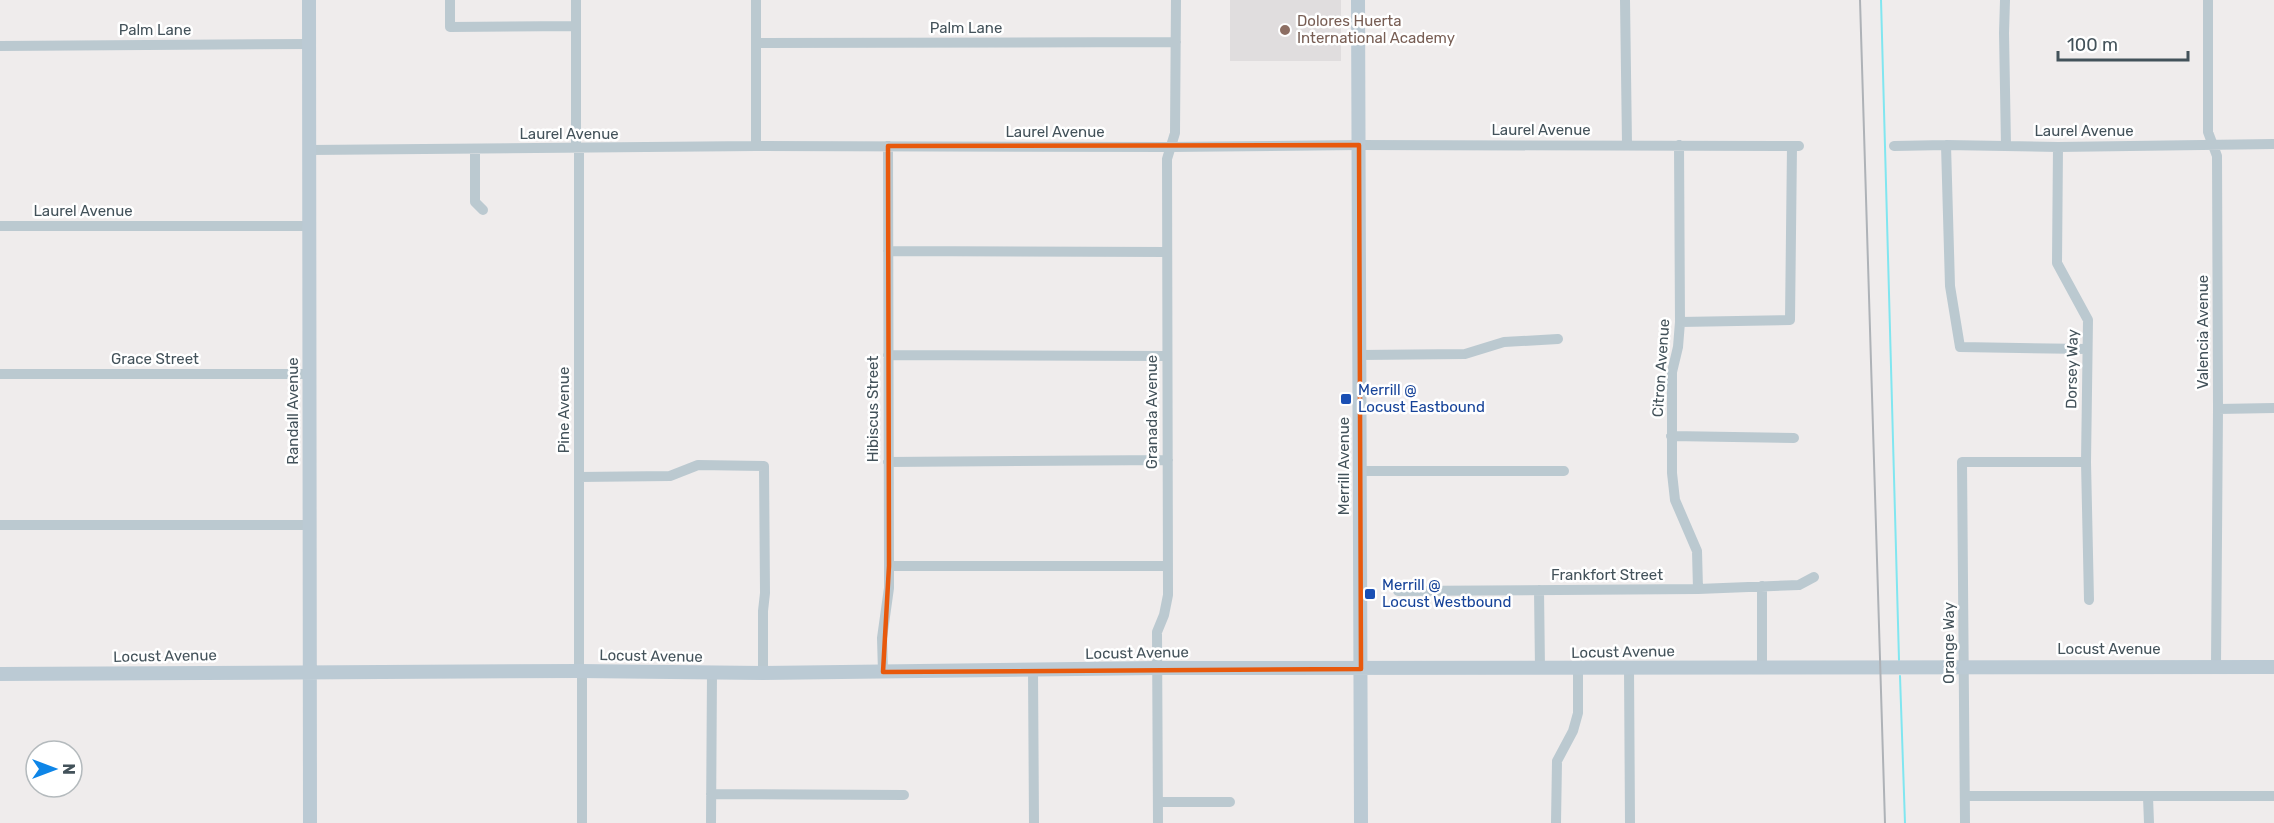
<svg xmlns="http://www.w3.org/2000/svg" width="2274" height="823" font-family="Rubik,sans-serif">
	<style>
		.education { fill: #e0ddde }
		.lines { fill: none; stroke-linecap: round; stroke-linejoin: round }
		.stream { stroke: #80e6f0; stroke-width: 2 }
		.street { stroke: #bbc9d0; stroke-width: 10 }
		.secondary { stroke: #bbcad4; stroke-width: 14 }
		.rail { stroke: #aeb2b7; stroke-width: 2 }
		.marked { fill: none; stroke: #e8590c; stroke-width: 4.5; stroke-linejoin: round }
		.education-dot { fill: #8d6e63; stroke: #fff; stroke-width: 2 }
		.transit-dot { fill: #1a4fb4; stroke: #fff; stroke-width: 2 }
		.labels { text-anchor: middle; stroke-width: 5; stroke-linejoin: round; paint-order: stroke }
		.education-label { font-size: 15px; fill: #785e54; stroke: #fff; text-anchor: start }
		.street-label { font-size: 15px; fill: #43525a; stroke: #fff }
		.transit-label { font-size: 15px; fill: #164399; stroke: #fff; text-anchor: start }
	</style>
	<rect width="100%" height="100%" fill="#efecec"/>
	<path class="education" d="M 1230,0 L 1341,0 L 1341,61 L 1230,61 Z"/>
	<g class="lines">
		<path class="stream" d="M 1881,0 L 1899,660
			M 1900,676 L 1905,823"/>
		<path class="street" d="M 450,0 L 450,27 L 576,26
			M 756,0 L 756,146
			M 1625,0 L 1627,144
			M 2005,0 L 2004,33 L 2006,146
			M 2208,0 L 2208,132 L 2217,156 L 2218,409 L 2216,666
			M 756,43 L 1176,42
			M 0,46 L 309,44
			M 1679,145 L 1680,322 L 1678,347 L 1672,372 L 1672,473 L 1675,500 L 1697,551 L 1698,589
			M 1946,145 L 1950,286 L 1960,347 L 2087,349
			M 1894,146 L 1946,145 L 2058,147 L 2274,144
			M 2058,147 L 2057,263 L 2088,320 L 2086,462 L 2089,600
			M 576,148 L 576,0
			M 475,149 L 475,202 L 483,210
			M 310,150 L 756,146 L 1170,147 L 1359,145 L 1799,146
			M 0,226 L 310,226
			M 888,251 L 1167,252
			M 1680,322 L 1790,320 L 1792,146
			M 888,355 L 1167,356
			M 1360,355 L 1465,354 L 1504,342 L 1558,339
			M 0,374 L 309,374
			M 2218,409 L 2274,408
			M 1671,436 L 1794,438
			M 888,462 L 1168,460
			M 1361,471 L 1564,471
			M 579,477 L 670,476 L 698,465 L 764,466 L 765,593 L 763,611 L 763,673
			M 0,525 L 309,525
			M 889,566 L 1168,566
			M 1762,586 L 1762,668
			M 1539,590 L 1540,669
			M 1398,591 L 1698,589 L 1799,585 L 1814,577
			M 1629,668 L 1630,823
			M 579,671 L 579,149
			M 1033,671 L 1034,823
			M 883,672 L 882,638 L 889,588 L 889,566 L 888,146
			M 711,794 L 904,795
			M 1965,796 L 2274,796
			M 2148,797 L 2149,823
			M 1158,802 L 1230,802
			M 582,823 L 582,671
			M 711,823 L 712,673
			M 1158,823 L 1157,632 L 1164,615 L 1168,595 L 1167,159 L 1175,133 L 1176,0
			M 1556,823 L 1557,761 L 1573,731 L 1578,713 L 1578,669
			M 1965,823 L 1962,462 L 2086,462"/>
		<path class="secondary" d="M 309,0 L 310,823
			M 1358,0 L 1361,823
			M 0,674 L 579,671 L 763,673 L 1156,668 L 2274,667"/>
		<path class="rail" d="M 1860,0 L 1885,823"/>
	</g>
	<path class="marked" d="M 1359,145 L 1361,669 L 883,672 L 889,566 L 888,146 Z"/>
	<circle class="education-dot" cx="1285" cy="30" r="6"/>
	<g class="transit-dot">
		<rect x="1340" y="393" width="12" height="12" rx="3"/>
		<rect x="1364" y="588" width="12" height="12" rx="3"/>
	</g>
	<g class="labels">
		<g class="education-label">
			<text x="1297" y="26">Dolores Huerta<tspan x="1297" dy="17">International Academy</tspan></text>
		</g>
		<g class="street-label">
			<text x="966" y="33">Palm Lane</text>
			<text x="155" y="35">Palm Lane</text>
			<text x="1541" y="135">Laurel Avenue</text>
			<text x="2084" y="136">Laurel Avenue</text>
			<text x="1055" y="137">Laurel Avenue</text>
			<text x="569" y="139">Laurel Avenue</text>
			<text x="83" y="216">Laurel Avenue</text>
			<text transform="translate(2203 332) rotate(-90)" y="5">Valencia Avenue</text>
			<text x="155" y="364">Grace Street</text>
			<text transform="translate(1661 368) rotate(-86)" y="5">Citron Avenue</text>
			<text transform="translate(2072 369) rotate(-89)" y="5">Dorsey Way</text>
			<text transform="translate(873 409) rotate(-90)" y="5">Hibiscus Street</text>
			<text transform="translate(564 410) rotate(-90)" y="5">Pine Avenue</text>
			<text transform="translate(293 411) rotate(-90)" y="5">Randall Avenue</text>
			<text transform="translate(1152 412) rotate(-90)" y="5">Granada Avenue</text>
			<text transform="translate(1344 466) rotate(-90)" y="5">Merrill Avenue</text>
			<text x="1607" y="580">Frankfort Street</text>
			<text transform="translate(1949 643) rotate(-90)" y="5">Orange Way</text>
			<text x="2109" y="654">Locust Avenue</text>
			<text transform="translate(1623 652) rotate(-1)" y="5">Locust Avenue</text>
			<text transform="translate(1137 653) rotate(-1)" y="5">Locust Avenue</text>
			<text transform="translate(165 656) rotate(-1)" y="5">Locust Avenue</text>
			<text transform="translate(651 656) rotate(1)" y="5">Locust Avenue</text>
		</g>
		<g class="transit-label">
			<text x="1358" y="395">Merrill @<tspan x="1358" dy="17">Locust Eastbound</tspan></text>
			<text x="1382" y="590">Merrill @<tspan x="1382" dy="17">Locust Westbound</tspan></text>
		</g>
	</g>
	<g transform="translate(54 769) rotate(90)"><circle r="28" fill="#ffffff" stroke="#b4babd" stroke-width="1.5"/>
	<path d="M0-4.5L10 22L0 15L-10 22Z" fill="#0e85e7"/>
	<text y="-9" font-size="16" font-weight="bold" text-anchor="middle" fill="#43525a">N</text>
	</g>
	<path d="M2058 51v9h130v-9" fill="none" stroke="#43525a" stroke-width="3"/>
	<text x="2067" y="51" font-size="18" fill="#43525a" stroke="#ffffff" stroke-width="4.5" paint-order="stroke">100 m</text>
</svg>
